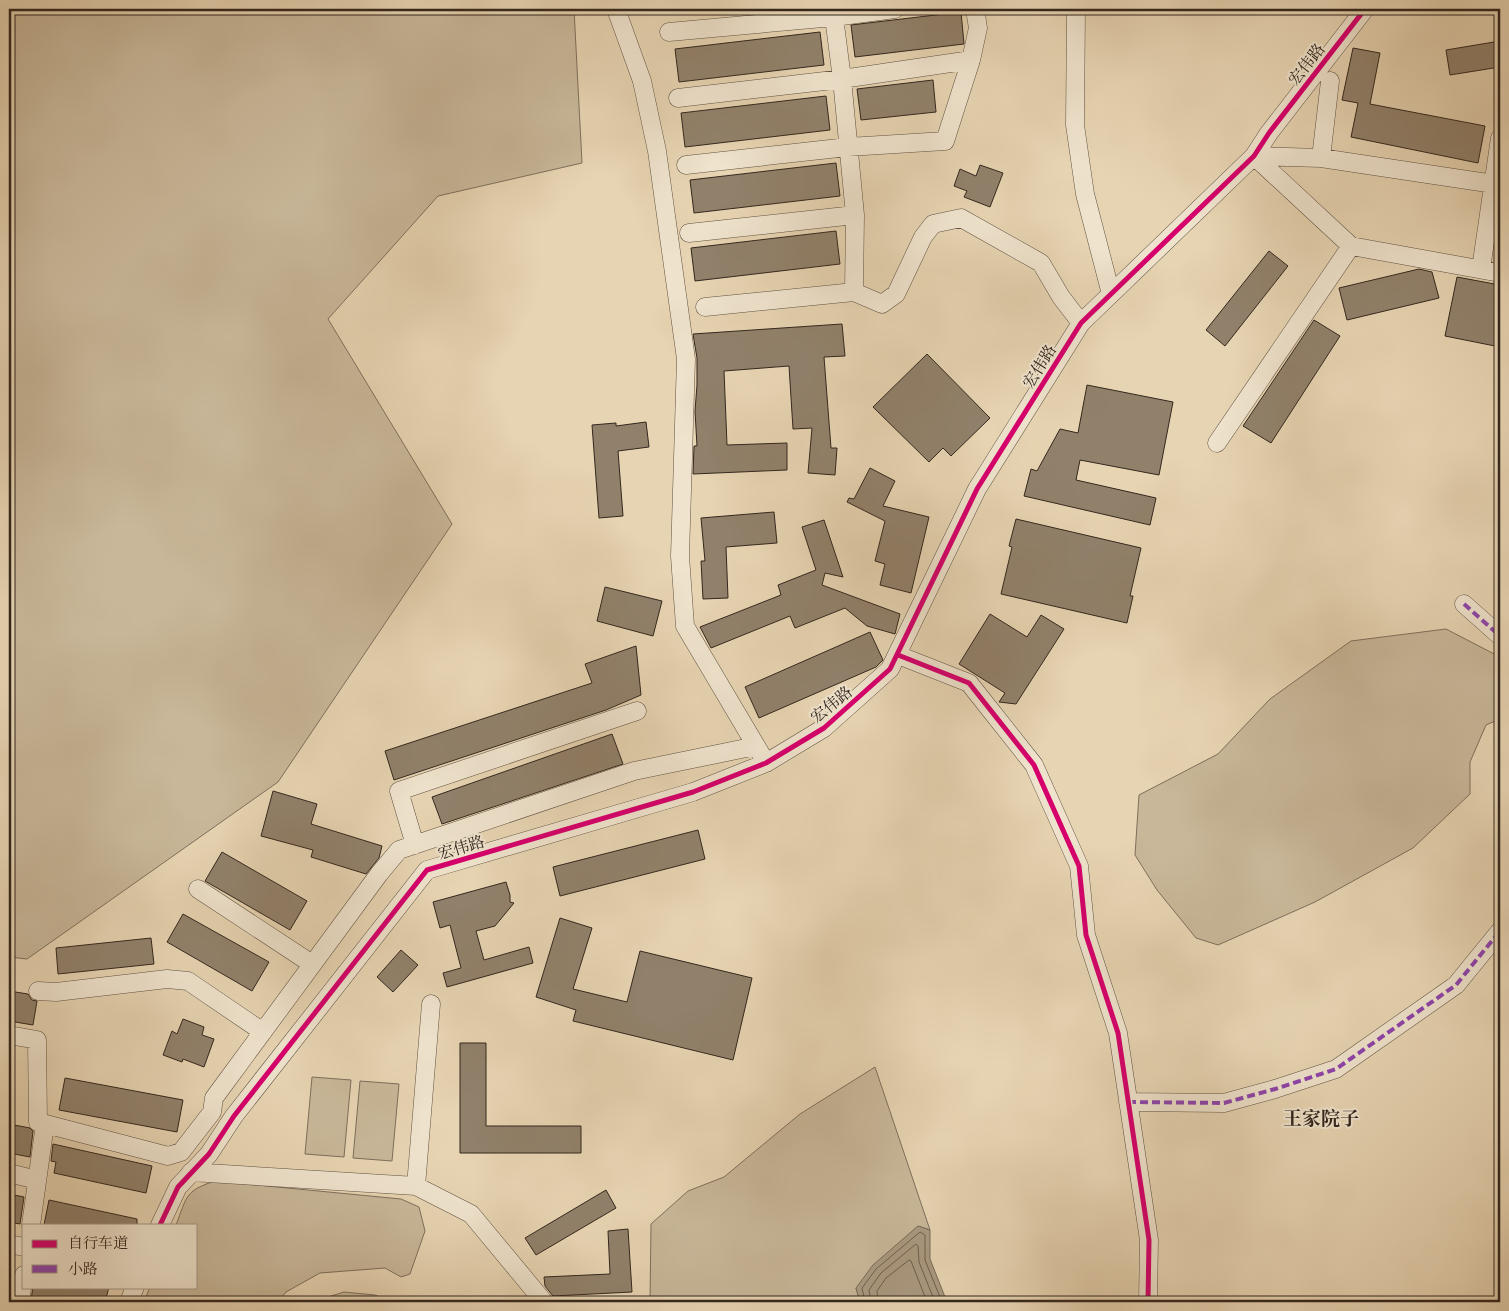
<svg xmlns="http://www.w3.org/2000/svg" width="1509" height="1311" font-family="'Gentium Book Plus','Noto Serif SC',serif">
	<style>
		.green { fill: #c8b799; stroke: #7e6f5c }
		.water { fill: #aa9980; stroke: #7a6b59 }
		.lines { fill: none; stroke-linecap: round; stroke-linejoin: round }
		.shore { stroke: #6e604f; stroke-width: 1 }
		.building { fill: #91816b; stroke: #33271e }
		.minor-casing { stroke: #605243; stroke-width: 19 }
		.minor { stroke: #efe3cd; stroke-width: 18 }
		.quiet { stroke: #8e44ad; stroke-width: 4; stroke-dasharray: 8 4; stroke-linecap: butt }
		.cycleway-casing { stroke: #efe3cd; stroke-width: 8 }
		.cycleway { stroke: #d6006c; stroke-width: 5 }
		.labels { text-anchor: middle; stroke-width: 4; stroke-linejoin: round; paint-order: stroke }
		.street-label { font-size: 16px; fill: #33271e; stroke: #efe3cd }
		.quarter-label { font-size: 19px; font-weight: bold; fill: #33271e; stroke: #efe3cd }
	</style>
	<rect width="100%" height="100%" fill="#e7d4b2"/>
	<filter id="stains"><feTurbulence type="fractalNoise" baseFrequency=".004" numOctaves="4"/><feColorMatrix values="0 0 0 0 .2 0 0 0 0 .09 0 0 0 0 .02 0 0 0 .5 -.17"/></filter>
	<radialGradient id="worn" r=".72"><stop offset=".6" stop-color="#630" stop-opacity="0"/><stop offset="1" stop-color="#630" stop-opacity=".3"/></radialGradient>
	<path class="green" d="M 9,9 L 574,9 L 582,163 L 438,196 L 328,319 L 452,524 L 278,782 L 27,959 L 9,957 Z
		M 1446,629 L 1500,657 L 1500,719 L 1486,725 L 1470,762 L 1470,794 L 1413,848 L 1315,902 L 1218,945 L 1196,938 L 1157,890 L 1135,855 L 1139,795 L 1218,754 L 1270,699 L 1351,641 Z
		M 875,1067 L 930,1230 L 918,1226 L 856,1288 L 860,1302 L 650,1302 L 651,1224 L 688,1191 L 724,1177 L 800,1114 Z
		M 312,1077 L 351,1080 L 344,1157 L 305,1154 Z
		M 360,1081 L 399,1084 L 392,1161 L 353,1158 Z
		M 215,1181 L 401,1199 L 419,1207 L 425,1231 L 410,1274 L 401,1277 L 385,1268 L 320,1273 L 286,1292 L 278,1302 L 144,1302 L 150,1287 L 196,1287 L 196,1225 L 176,1225 C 187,1197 184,1191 215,1181 Z
		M 344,1292 L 375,1295 L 391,1302 L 312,1302 Z"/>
	<path class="water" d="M 918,1226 L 930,1230 L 930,1259 L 947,1302 L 860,1302 L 856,1288 L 873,1265 Z"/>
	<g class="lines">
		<path class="shore" d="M 865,1302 L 862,1288 L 876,1269 L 920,1232 L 925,1235 L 925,1260 L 942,1302
			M 871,1302 L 869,1290 L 881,1273 L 916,1244 L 918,1246 L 919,1262 L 935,1302
			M 878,1302 L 877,1291 L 886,1278 L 909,1260 L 911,1261 L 927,1302"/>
	</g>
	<path class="building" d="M 961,12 L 964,44 L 855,57 L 851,25 Z
		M 820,32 L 824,65 L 679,82 L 675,49 Z
		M 1500,41 L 1500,67 L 1450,75 L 1446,50 Z
		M 1353,48 L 1380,53 L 1370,104 L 1485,126 L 1478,163 L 1351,137 L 1358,103 L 1342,100 Z
		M 933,80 L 936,112 L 861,120 L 857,89 Z
		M 826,96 L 830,130 L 685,147 L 681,113 Z
		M 836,163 L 840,196 L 694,213 L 690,180 Z
		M 980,165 L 1003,173 L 990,207 L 964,197 L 967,191 L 954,186 L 960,169 L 976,176 Z
		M 836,231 L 840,264 L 695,281 L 691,248 Z
		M 1269,251 L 1288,266 L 1225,346 L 1206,330 Z
		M 1419,269 L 1432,272 L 1439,298 L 1347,320 L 1339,288 Z
		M 1457,277 L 1500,285 L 1500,347 L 1445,336 Z
		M 1314,320 L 1340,336 L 1271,443 L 1243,426 Z
		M 842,324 L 845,356 L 824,357 L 831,448 L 837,448 L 835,475 L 808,473 L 812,428 L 793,429 L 789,366 L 724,371 L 727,445 L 787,443 L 787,470 L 693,474 L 694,446 L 697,446 L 695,411 L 697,385 L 697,358 L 693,334 Z
		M 927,354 L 990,418 L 951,456 L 943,448 L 929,462 L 873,407 Z
		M 1087,385 L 1173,402 L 1159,475 L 1080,460 L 1076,480 L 1156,498 L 1150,525 L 1024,496 L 1031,469 L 1037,471 L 1060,429 L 1078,433 Z
		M 646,422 L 649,447 L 618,451 L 623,516 L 599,518 L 592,425 L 616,423 L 616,426 Z
		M 870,468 L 895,481 L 883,506 L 929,517 L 911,593 L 880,585 L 885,564 L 875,561 L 885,521 L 847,502 L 849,498 L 854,499 Z
		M 774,512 L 777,543 L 726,547 L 728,598 L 703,599 L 701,561 L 705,561 L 701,518 Z
		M 1016,519 L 1141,548 L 1130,596 L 1133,596 L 1127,623 L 1001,594 L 1012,547 L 1009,546 Z
		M 824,520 L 843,577 L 825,573 L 822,585 L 900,614 L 895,634 L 867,626 L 845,608 L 795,628 L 790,616 L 711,648 L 700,627 L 781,595 L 778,585 L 816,570 L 802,527 Z
		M 605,587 L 662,601 L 653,636 L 597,621 Z
		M 990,614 L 1027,637 L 1041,615 L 1064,629 L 1016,704 L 999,702 L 1005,693 L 959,664 Z
		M 870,632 L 883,660 L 876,667 L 759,718 L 745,687 Z
		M 636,646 L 641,695 L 606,710 L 394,780 L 385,751 L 592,683 L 585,664 Z
		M 612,734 L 623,764 L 442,824 L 432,797 Z
		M 273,791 L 317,804 L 311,824 L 382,846 L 379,858 L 366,874 L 311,857 L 313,850 L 261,836 Z
		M 698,830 L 705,859 L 560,896 L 553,867 Z
		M 222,852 L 307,901 L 290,930 L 205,881 Z
		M 506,882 L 510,895 L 510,902 L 514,903 L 495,926 L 476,931 L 484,960 L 529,947 L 533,963 L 447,987 L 443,973 L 461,968 L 450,925 L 440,928 L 433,902 Z
		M 183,914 L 269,962 L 252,991 L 167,942 Z
		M 560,918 L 592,928 L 573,989 L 627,1002 L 640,951 L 752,978 L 733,1060 L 573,1021 L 576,1010 L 536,997 Z
		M 151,938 L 154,964 L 58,974 L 56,948 Z
		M 401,950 L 418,965 L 393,992 L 377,977 Z
		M 9,991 L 28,994 L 32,1000 L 37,1001 L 33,1025 L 9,1021 Z
		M 183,1019 L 204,1027 L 202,1035 L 214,1039 L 204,1067 L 183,1059 L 182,1062 L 163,1055 L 172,1031 L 177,1034 Z
		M 460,1043 L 486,1043 L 486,1126 L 581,1126 L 581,1153 L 460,1153 Z
		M 65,1078 L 183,1100 L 177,1132 L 59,1110 Z
		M 9,1124 L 30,1128 L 33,1131 L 30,1157 L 9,1153 Z
		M 53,1144 L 152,1166 L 146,1193 L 54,1173 L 56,1162 L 51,1161 Z
		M 606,1190 L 616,1208 L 536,1255 L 525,1238 Z
		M 9,1194 L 24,1197 L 20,1224 L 9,1222 Z
		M 49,1200 L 137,1219 L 137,1225 L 44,1225 Z
		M 628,1229 L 632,1292 L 553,1296 L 545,1286 L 544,1277 L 610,1274 L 608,1231 Z
		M 33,1287 L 109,1287 L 105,1302 L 41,1302 L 31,1300 Z"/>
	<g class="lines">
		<defs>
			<path id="minor" d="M 616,9 L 642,81 L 657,151 L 686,359 L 680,556 L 685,626 L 762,756
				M 1076,9 L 1075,125 L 1085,194 L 1111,294
				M 834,17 L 842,79 L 855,215 L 854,292
				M 669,32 L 834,17 L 895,9
				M 1330,81 L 1321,158 L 1494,184
				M 678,98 L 842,79 L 971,60
				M 1254,156 L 1351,246 L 1500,273
				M 1254,156 L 1321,158
				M 686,165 L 848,147 L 945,141 L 971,60 L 978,28 L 975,9
				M 689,233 L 855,215
				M 1481,269 L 1500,138
				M 705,307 L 854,292 L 882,304 L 896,294 L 923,237 L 933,224 L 961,218 L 1041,263 L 1061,297 L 1081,323
				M 1217,443 L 1351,246
				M 1464,604 L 1500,636
				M 898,655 L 969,683 L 1034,765 L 1079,866 L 1086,935 L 1118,1033 L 1149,1240 L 1148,1302
				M 415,845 L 399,791 L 637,711
				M 198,889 L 312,964
				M 38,991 L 56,992 L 167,979 L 188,981 L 263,1032
				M 9,1035 L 37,1040 L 38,1122 L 168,1156 L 181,1152 L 212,1112 L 214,1098 L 379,874 L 399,850 L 634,771 L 756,746
				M 1128,1102 L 1224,1103 L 1275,1089 L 1336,1069 L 1456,985 L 1500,931
				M 191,1172 L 416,1186 L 431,1004
				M 9,1173 L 37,1180
				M 416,1186 L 471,1214 L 544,1302
				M 31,1225 L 45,1124
				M 160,1225 L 178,1187 L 209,1154 L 234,1116 L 427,870 L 693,792 L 766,763 L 824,728 L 890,669 L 977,489 L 1081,323 L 1254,156 L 1269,133 L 1365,9
				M 9,1244 L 24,1247
				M 20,1302 L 24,1275
				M 129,1302 L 135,1287"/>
		</defs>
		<use href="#minor" class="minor-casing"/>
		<use href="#minor" class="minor"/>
		<path class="quiet" d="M 1464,604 L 1500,636
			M 1128,1102 L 1224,1103 L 1275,1089 L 1336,1069 L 1456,985 L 1500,931"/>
		<defs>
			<path id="cycleway" d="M 898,655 L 969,683 L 1034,765 L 1079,866 L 1086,935 L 1118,1033 L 1149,1240 L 1148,1302
				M 160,1225 L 178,1187 L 209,1154 L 234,1116 L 427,870 L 693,792 L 766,763 L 824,728 L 890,669 L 977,489 L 1081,323 L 1254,156 L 1269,133 L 1365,9"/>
		</defs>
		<use href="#cycleway" class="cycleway-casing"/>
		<use href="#cycleway" class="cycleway"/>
	</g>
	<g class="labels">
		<g class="street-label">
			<text transform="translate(1306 64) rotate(-52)" y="6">宏伟路</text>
			<text transform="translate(1039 366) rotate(-58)" y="6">宏伟路</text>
			<text transform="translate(831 704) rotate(-39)" y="6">宏伟路</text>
			<text transform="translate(461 847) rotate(-16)" y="6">宏伟路</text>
		</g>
		<g class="quarter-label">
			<text x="1321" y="1125">王家院子</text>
		</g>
	</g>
	<rect width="1509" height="1311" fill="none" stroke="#e7d4b2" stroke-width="30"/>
	<rect x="10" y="10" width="1489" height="1291" fill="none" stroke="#33271e" stroke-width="2.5"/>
	<rect x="15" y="15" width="1479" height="1281" fill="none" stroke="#33271e"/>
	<rect x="22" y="1224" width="175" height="65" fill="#efe3cd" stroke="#a49887"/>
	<rect x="32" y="1240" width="25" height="8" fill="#d6006c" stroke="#a49887"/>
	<text x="68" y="1248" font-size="15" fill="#33271e">自行车道</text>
	<rect x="32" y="1265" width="25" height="8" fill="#8e44ad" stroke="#a49887"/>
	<text x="68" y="1274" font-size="15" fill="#33271e">小路</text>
	<rect width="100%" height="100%" filter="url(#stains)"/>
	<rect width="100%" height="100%" fill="url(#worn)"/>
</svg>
